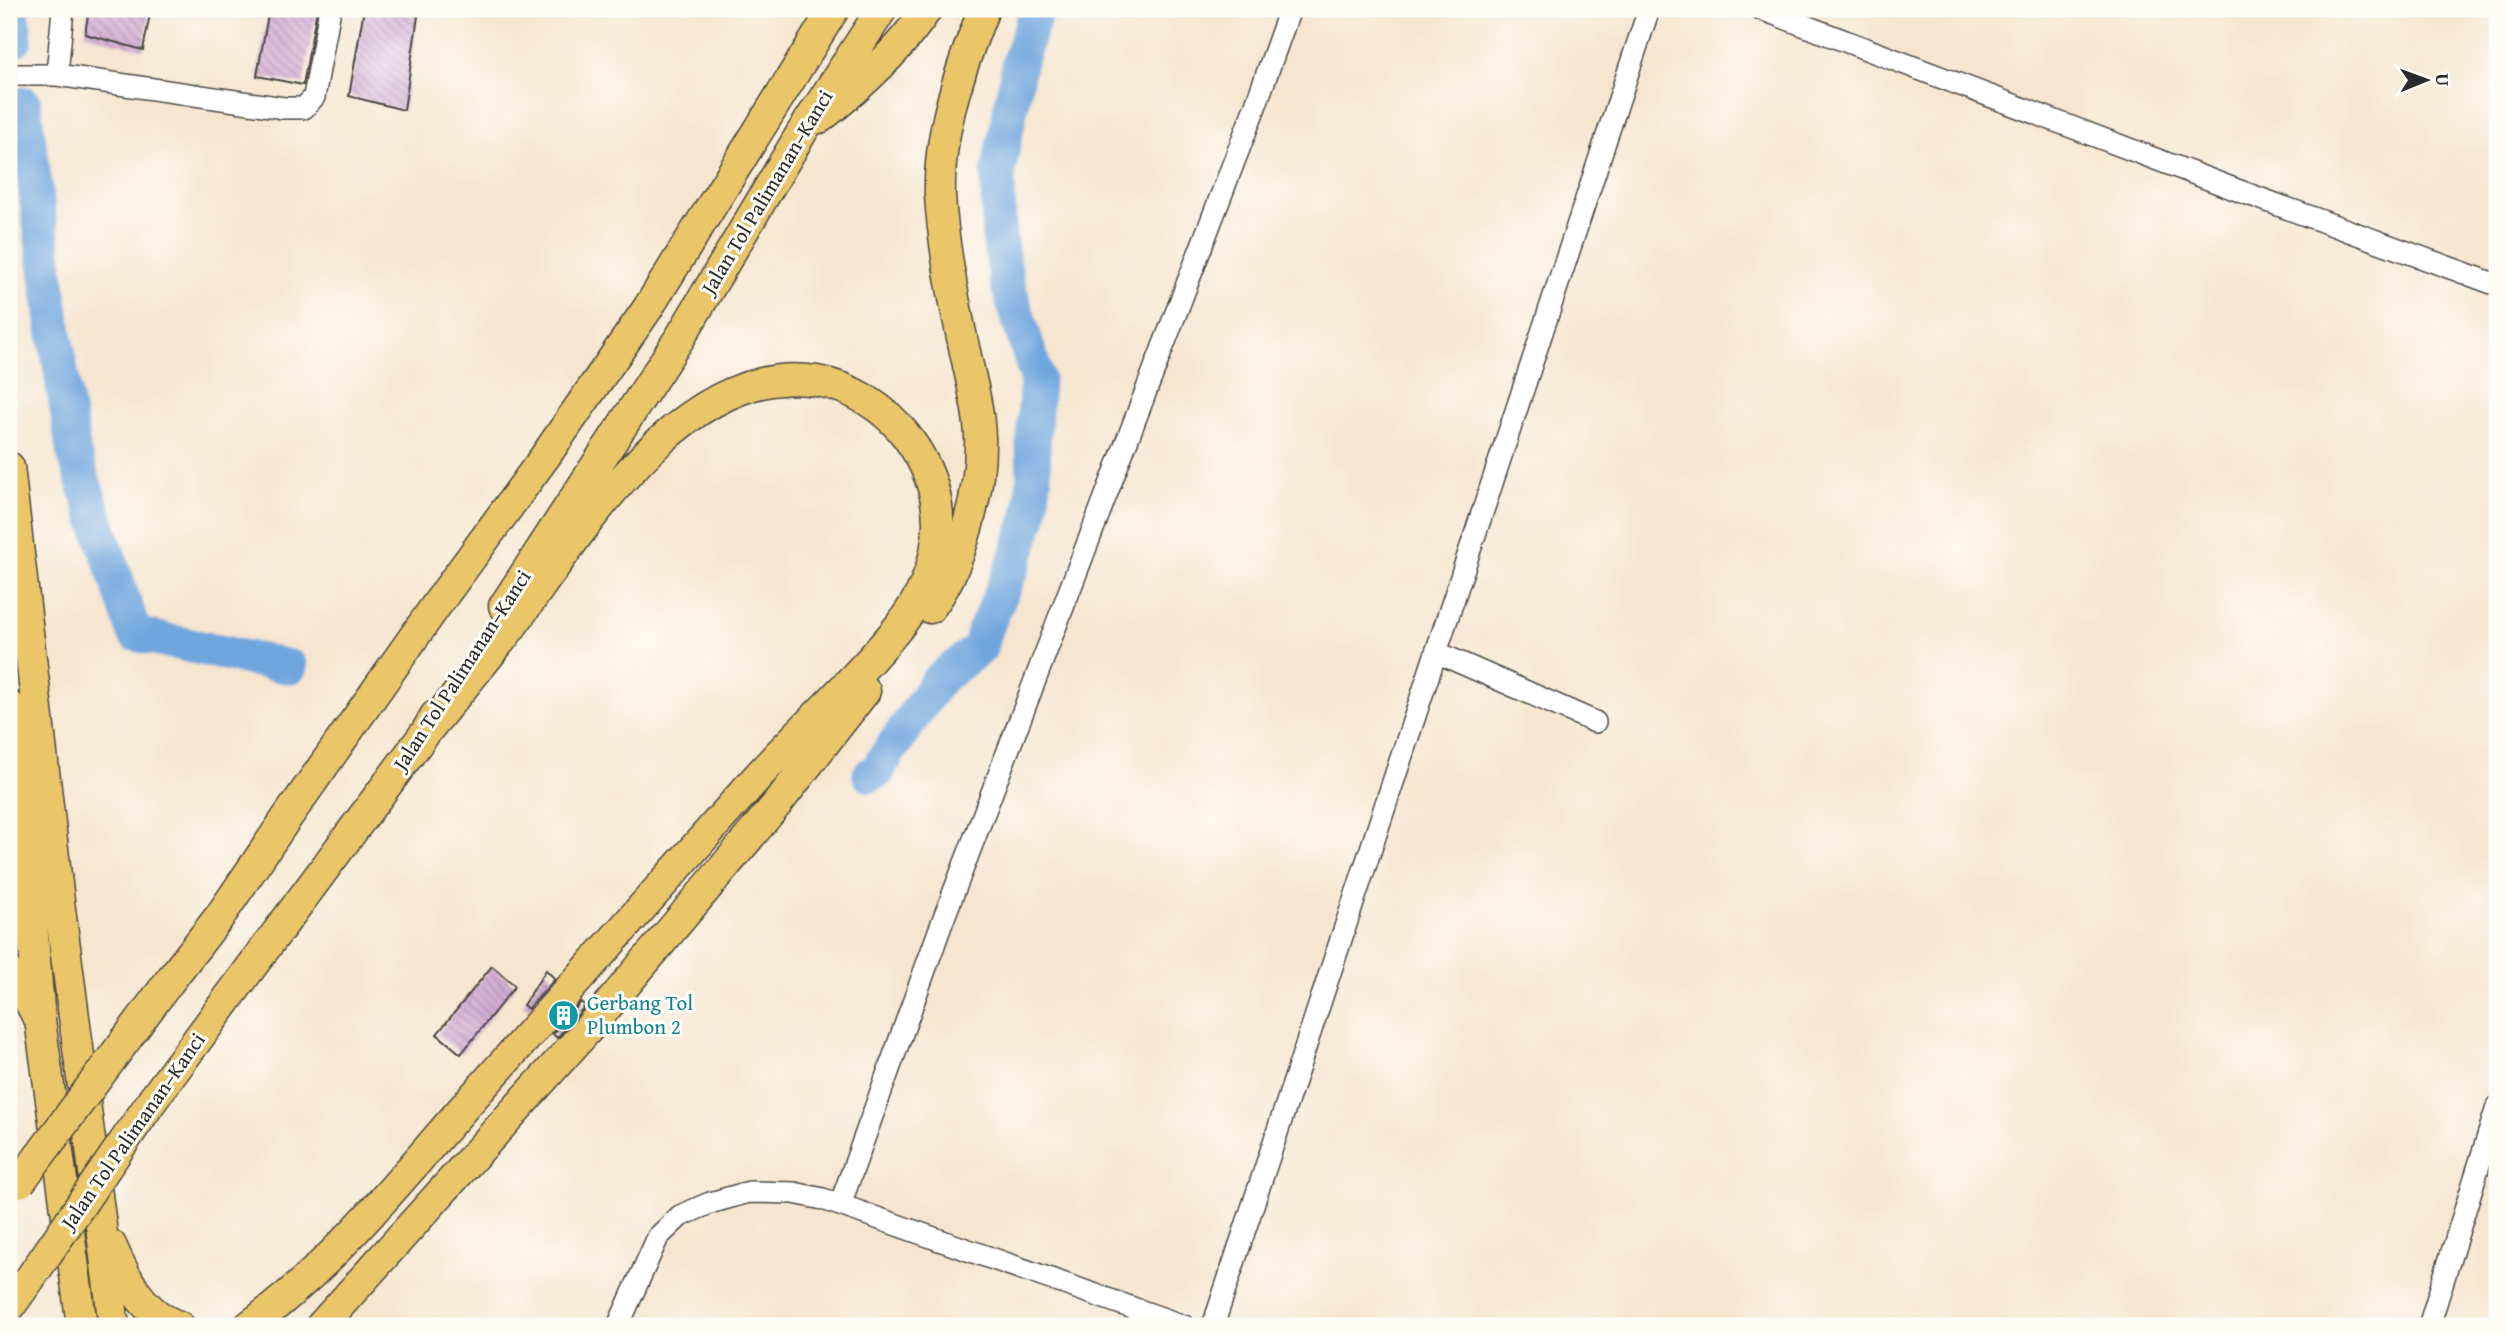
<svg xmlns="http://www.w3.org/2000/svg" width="2506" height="1335" font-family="'Gentium Book Plus',serif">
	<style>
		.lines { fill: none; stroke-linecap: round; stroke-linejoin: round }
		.river { stroke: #6fa6de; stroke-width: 35 }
		.building { fill: url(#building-back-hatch) }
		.minor-casing { stroke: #494744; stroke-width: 24 }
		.highway-casing { stroke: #494744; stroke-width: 33 }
		.minor { stroke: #fff; stroke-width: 21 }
		.highway { stroke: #eac669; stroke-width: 30 }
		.highway-bridge-casing { stroke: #494744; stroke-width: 33; stroke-linecap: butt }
		.highway-bridge { stroke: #eac669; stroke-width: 30 }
		.labels { text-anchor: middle; stroke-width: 6; stroke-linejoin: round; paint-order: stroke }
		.street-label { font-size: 21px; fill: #2b2b2b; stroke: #fdfcf7 }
		.culture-label { font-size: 21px; fill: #0d838f; stroke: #fdfcf7; text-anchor: start }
	</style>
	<defs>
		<pattern id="building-back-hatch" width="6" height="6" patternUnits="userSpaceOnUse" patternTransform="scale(1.75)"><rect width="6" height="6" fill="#d1abd3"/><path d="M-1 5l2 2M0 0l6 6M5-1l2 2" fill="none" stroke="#aa8bab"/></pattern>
	</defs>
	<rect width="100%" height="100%" fill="#fdfcf7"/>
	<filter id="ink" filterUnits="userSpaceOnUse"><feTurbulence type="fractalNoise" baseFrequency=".0143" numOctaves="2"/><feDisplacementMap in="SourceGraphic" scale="14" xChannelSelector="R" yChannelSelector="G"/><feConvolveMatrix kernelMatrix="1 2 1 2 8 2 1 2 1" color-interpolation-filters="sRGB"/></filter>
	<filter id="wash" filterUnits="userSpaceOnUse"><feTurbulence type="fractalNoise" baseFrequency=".00686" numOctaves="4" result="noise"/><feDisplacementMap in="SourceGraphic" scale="28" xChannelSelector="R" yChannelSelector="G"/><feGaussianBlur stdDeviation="1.57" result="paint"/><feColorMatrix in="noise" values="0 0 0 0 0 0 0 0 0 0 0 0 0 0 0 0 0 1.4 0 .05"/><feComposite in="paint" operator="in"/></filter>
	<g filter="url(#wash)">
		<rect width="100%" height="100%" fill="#f6e5cf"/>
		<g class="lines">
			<path class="river" d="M 11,9 L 15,39
				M 24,104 L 53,321 L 74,454 L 135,634 L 290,667
				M 870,775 L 878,771 L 882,762 L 939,679 L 980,648 L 984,632 L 1013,566 L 1030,516 L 1034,479 L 1033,443 L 1037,378 L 1007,282 L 999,237 L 998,173 L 1020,59 L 1037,9"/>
		</g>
		<g id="blocks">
			<path class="building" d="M 89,9 L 151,9 L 143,50 L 85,34 Z
				M 269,9 L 317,9 L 303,85 L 257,76 Z
				M 364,9 L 419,9 L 404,110 L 349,96 Z
				M 492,966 L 515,986 L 461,1054 L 437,1034 Z
				M 546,970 L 555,979 L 528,1009 L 523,1005 Z
				M 581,1002 L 585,1006 L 557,1038 L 553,1034 Z"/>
		</g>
	</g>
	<g filter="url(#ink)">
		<use href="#blocks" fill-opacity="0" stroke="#494744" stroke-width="2"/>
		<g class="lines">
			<defs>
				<path id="minor" d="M 1761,9 L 2237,190 L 2497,285
					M 9,75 L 57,75 L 284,108 L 304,108 L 314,97 L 330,9
					M 57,75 L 63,9
					M 1436,652 L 1595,722
					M 840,1205 L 943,920 L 1255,107 L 1290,9
					M 618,1326 L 658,1237 L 680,1216 L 710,1203 L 749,1192 L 794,1193 L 823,1199 L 1184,1326
					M 1213,1326 L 1649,9
					M 2429,1326 L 2497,1107"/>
				<path id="highway" d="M 820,118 C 860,87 899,51 927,9
					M 9,467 L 59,901 L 114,1326
					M 504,606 L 681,336 L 802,132 L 882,9
					M 930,608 C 945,589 956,564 963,541 C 974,507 981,473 980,437 C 979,407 970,376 964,347 C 953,297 943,246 940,195 C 938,132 961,66 984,9
					M 9,706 L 28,877 L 40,1020 L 82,1326
					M 9,972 L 22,988 L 36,1014
					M 171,979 L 220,916 L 286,819 L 435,607 L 544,458 L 648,308 L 834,9
					M 154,1098 L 426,732 L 435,716
					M 111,1245 C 125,1277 143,1315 179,1326
					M 9,1308 L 29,1280
					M 249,1326 C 333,1265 397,1183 466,1105 C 562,998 657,891 752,783 C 790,740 833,701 872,658 C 892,636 913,612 925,584 C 947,532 941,483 908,438 C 887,409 852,387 817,381 C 683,359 580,534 512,626 C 485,662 454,697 426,732
					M 321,1326 L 590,1027 L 777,804 L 865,691"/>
			</defs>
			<use href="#minor" class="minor-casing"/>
			<use href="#highway" class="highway-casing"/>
			<use href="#minor" class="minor"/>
			<use href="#highway" class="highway"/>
			<defs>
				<path id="highway-bridge" d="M 20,1182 L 171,979
					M 29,1280 L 154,1098"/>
			</defs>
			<use href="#highway-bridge" class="highway-bridge-casing"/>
			<use href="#highway-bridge" class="highway-bridge"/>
		</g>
	</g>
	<defs>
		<symbol id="building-disc" viewBox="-11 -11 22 22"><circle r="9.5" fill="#0f9aa8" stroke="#fdfcf7"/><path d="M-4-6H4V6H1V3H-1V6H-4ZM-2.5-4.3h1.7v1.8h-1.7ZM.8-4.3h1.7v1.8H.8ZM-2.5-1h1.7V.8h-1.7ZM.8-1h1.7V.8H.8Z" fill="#fff"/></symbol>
	</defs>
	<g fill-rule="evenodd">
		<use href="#building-disc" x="546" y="998" width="35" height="35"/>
	</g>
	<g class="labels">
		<g class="street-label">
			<text transform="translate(767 192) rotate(-59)" y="7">Jalan Tol Palimanan–Kanci</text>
			<text transform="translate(462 670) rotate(-57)" y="7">Jalan Tol Palimanan–Kanci</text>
			<text transform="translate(133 1131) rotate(-55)" y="7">Jalan Tol Palimanan–Kanci</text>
		</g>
		<g class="culture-label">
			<text x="587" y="1010">Gerbang Tol<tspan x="587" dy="24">Plumbon 2</tspan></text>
		</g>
	</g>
	<rect width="2506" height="1335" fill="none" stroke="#fdfcf7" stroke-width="35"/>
	<g transform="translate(2426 80) rotate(89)" stroke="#fdfcf7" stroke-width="5" paint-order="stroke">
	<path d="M0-5L12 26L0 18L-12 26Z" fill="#2b2b2b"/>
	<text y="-10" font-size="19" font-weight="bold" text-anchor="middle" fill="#2b2b2b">U</text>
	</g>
</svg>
